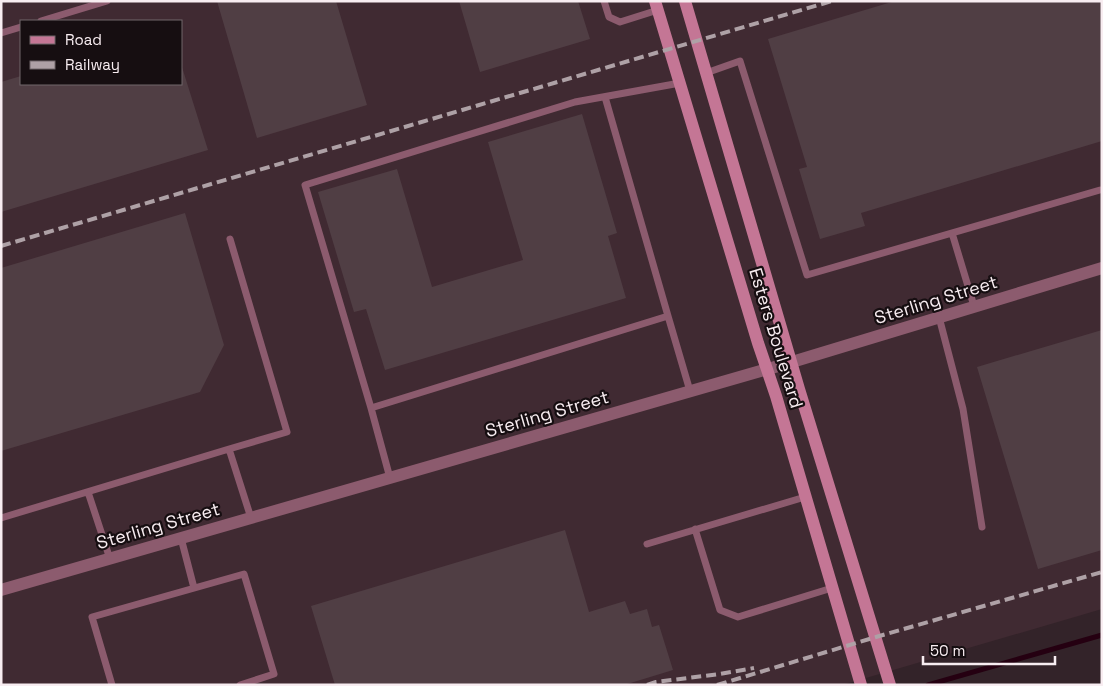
<svg xmlns="http://www.w3.org/2000/svg" width="1103" height="686" font-family="'Space Grotesk',sans-serif">
	<style>
		.built { fill: #402a32; fill-rule: evenodd }
		.lines { fill: none; stroke-linecap: round; stroke-linejoin: round }
		.stream { stroke: #250011; stroke-width: 5 }
		.building { fill: #503e44 }
		.service { stroke: #8c5b6e; stroke-width: 7 }
		.minor { stroke: #8c5b6e; stroke-width: 12 }
		.secondary { stroke: #c47695; stroke-width: 12 }
		.rail { stroke: #aea1a6; stroke-width: 4; stroke-dasharray: 10 5; stroke-linecap: butt }
		.labels { text-anchor: middle; stroke-width: 4.5; stroke-linejoin: round; paint-order: stroke }
		.street-label { font-size: 18px; fill: #f8edf1; stroke: #160e11 }
	</style>
	<rect width="100%" height="100%" fill="#332329"/>
	<path class="built" d="M 1,1 L 1102,1 L 1102,609 L 842,685 L 1,685 ZM 21,21 L 181,21 L 181,84 L 21,84 Z"/>
	<g class="lines">
		<path class="stream" d="M 928,685 L 1102,635"/>
	</g>
	<path class="building" d="M 217,1 L 336,1 L 367,105 L 257,138 Z
		M 459,1 L 578,1 L 590,39 L 480,72 Z
		M 895,1 L 1102,1 L 1102,141 L 861,213 L 865,226 L 820,239 L 799,169 L 807,167 L 768,39 Z
		M 181,64 L 208,150 L 1,212 L 1,82 L 21,76 L 21,84 L 181,84 Z
		M 582,114 L 617,233 L 608,236 L 626,298 L 385,370 L 366,309 L 354,312 L 318,192 L 397,169 L 432,287 L 523,260 L 488,142 Z
		M 185,213 L 224,345 L 200,392 L 1,451 L 1,268 Z
		M 1102,330 L 1102,550 L 1038,569 L 977,367 Z
		M 565,530 L 589,612 L 625,601 L 630,614 L 647,609 L 652,627 L 659,625 L 673,670 L 624,685 L 335,685 L 311,606 Z"/>
	<g class="lines">
		<path class="service" d="M 604,1 L 609,17 L 620,22 L 658,10
			M 41,21 L 107,1
			M 1,33 L 21,27
			M 706,73 L 740,61 L 807,275 L 1100,190
			M 605,97 L 668,316 L 371,408 L 305,185 L 575,102 L 680,83
			M 952,233 L 974,306
			M 668,316 L 690,391
			M 939,317 L 963,409 L 982,527
			M 371,408 L 390,478
			M 229,449 L 287,432 L 230,239
			M 88,492 L 110,559
			M 1,518 L 229,449 L 251,518
			M 695,529 L 720,610 L 738,617 L 832,588
			M 181,538 L 194,588
			M 647,544 L 805,497
			M 112,685 L 92,617 L 244,574 L 274,674 L 240,685"/>
		<path class="minor" d="M 1,590 L 792,362 L 1102,268"/>
		<path class="secondary" d="M 655,1 L 758,343 L 776,396 L 861,685
			M 685,1 L 799,389 L 890,685"/>
		<path class="rail" d="M 1,246 L 832,1
			M 647,685 L 656,682 L 720,674 L 754,668
			M 717,685 L 876,637 L 1102,572"/>
	</g>
	<g class="labels">
		<g class="street-label">
			<text transform="translate(936 300) rotate(-17)" y="6">Sterling Street</text>
			<text transform="translate(776 338) rotate(73)" y="6">Esters Boulevard</text>
			<text transform="translate(547 414) rotate(-16)" y="6">Sterling Street</text>
			<text transform="translate(158 526) rotate(-16)" y="6">Sterling Street</text>
		</g>
	</g>
	<rect width="1103" height="686" fill="none" stroke="#f8edf1" stroke-width="5"/>
	<rect x="20" y="20" width="162" height="65" fill="#160e11" stroke="#70676b"/>
	<rect x="30" y="36" width="25" height="8" fill="#c47695" stroke="#70676b"/>
	<text x="65" y="45" font-size="15" fill="#f8edf1">Road</text>
	<rect x="30" y="61" width="25" height="8" fill="#aea1a6" stroke="#70676b"/>
	<text x="65" y="70" font-size="15" fill="#f8edf1">Railway</text>
	<path d="M923 656v8h132v-8" fill="none" stroke="#f8edf1" stroke-width="2.5"/>
	<text x="930" y="656" font-size="15" fill="#f8edf1" stroke="#160e11" stroke-width="4" paint-order="stroke">50 m</text>
</svg>
